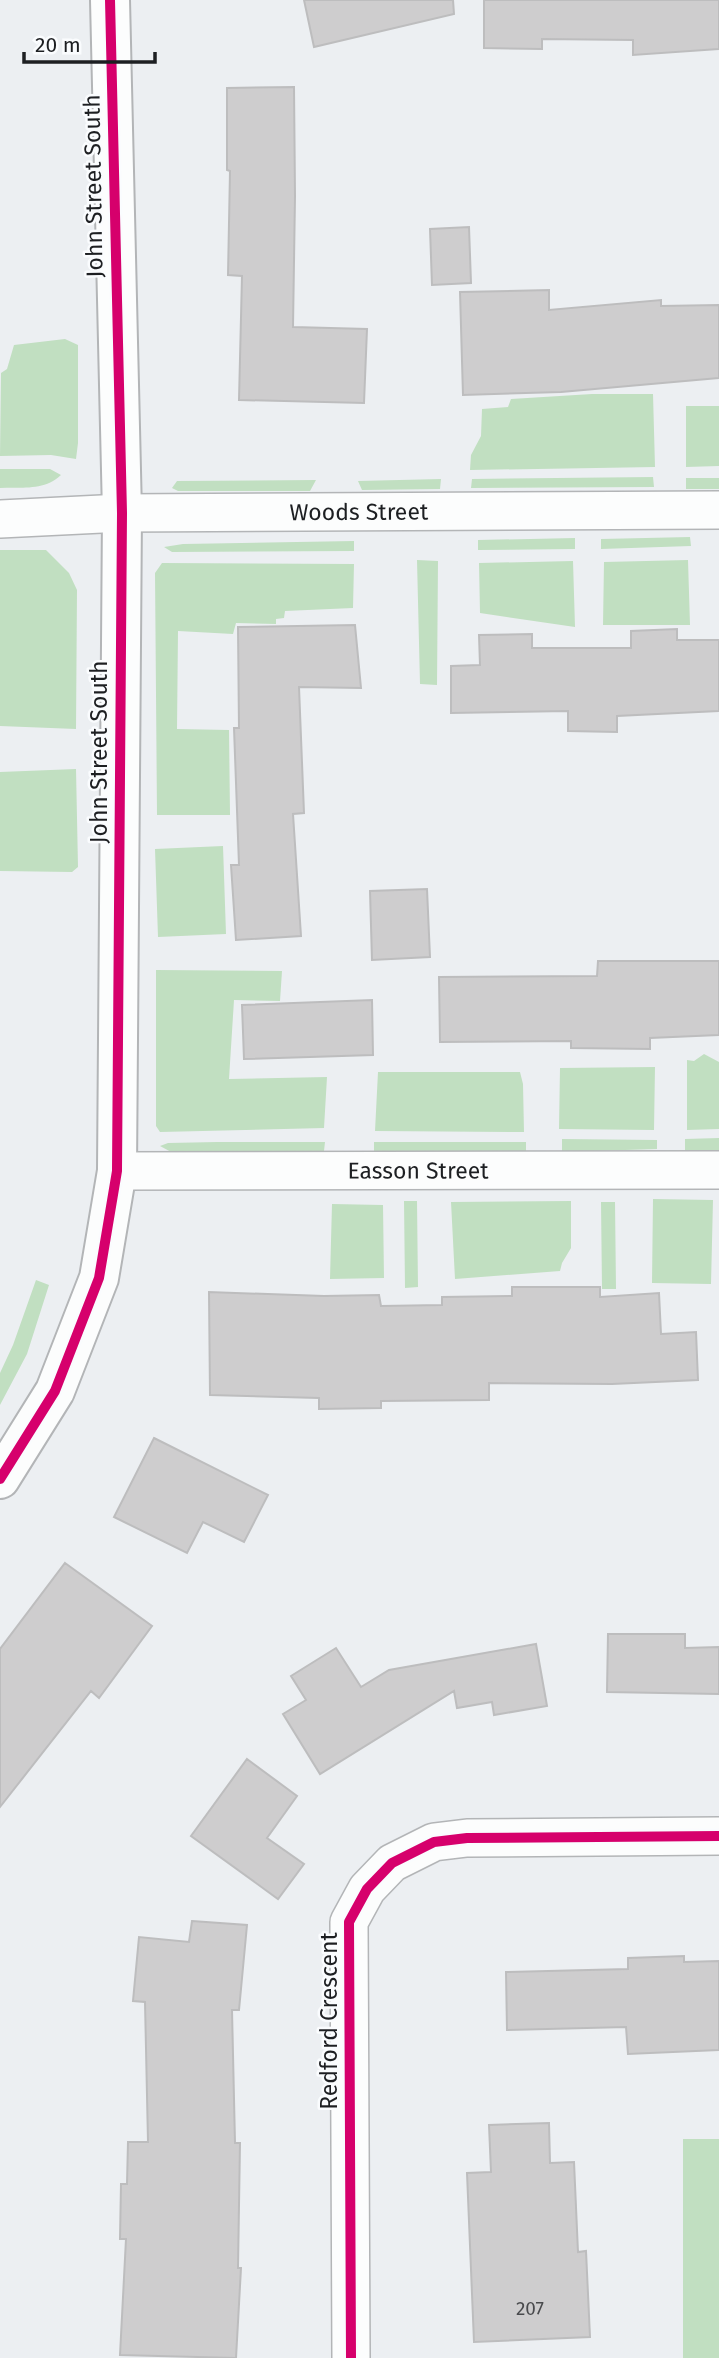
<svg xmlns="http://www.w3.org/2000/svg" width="719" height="2358" font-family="'Fira Sans',sans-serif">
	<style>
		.green { fill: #c1dfc1 }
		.building { fill: #cecdce; stroke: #bdbdbe; stroke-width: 2 }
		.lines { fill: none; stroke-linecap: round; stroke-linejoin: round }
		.street-casing { stroke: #b3b5b7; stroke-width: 40 }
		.secondary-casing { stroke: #b3b5b7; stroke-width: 42 }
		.street { stroke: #fcfdfd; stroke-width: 37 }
		.secondary { stroke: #fcfdfd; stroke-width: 38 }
		.cycleway-casing { stroke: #fafcfe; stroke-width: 15 }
		.cycleway { stroke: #d6006c; stroke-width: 10 }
		.labels { text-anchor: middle; stroke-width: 5; stroke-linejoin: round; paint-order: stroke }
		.number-label { font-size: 19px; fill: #494a4d }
		.street-label { font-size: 23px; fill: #1d1f22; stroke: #fafcfe }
	</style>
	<rect width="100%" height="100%" fill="#eceff2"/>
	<path class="green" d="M 65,339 L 78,345 L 78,443 L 76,459 L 51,455 L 0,456 L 1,373 L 7,369 L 14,345 Z
		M 592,394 L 653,394 L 655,467 L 470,470 L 471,455 L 481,436 L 482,409 L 508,407 L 511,399 Z
		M 686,406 L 719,406 L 719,466 L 686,467 Z
		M 50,469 L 61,475 C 44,491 22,487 0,488 L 0,469 Z
		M 653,477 L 654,487 L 471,488 L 472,479 Z
		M 686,478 L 719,478 L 719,489 L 686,489 Z
		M 441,479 L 440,489 L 362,490 L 358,481 Z
		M 316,480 L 310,491 L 178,491 L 172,488 L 177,481 Z
		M 690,537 L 691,546 L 601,549 L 601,539 Z
		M 575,538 L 575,549 L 478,550 L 478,540 Z
		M 354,541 L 354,551 L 172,552 L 164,547 L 183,544 Z
		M 0,550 L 46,550 L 69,573 L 77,590 L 76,729 L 0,726 Z
		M 417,560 L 438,561 L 437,685 L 420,684 Z
		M 688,560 L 690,625 L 603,625 L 604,562 Z
		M 573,561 L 575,627 L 480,613 L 479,563 Z
		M 162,563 L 354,564 L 353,608 L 285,611 L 284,618 L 276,619 L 276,624 L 236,623 L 233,634 L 178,631 L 177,729 L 229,730 L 230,815 L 157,815 L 155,573 Z
		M 76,769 L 78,867 L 72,872 L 0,871 L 0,772 Z
		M 223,846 L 226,934 L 158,937 L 155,849 Z
		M 156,970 L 282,971 L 280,1001 L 234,1000 L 229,1079 L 327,1077 L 324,1128 L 160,1132 L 156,1126 Z
		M 704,1054 L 719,1062 L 719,1129 L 687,1130 L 687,1060 L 694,1061 Z
		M 655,1067 L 654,1130 L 559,1129 L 560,1068 Z
		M 378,1072 L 520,1072 L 523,1084 L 524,1132 L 375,1131 Z
		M 719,1138 L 719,1150 L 685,1151 L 685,1139 Z
		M 562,1139 L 657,1140 L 657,1149 L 562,1152 Z
		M 217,1142 L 325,1142 L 324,1151 L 173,1153 L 160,1146 L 168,1143 Z
		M 374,1142 L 526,1142 L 526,1152 L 374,1154 Z
		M 653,1199 L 713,1200 L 711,1284 L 652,1283 Z
		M 404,1201 L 417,1201 L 418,1287 L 405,1288 Z
		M 571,1201 L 571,1248 L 562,1263 L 560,1271 L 455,1279 L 451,1202 Z
		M 601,1202 L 615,1202 L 616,1289 L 602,1289 Z
		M 332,1204 L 383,1205 L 384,1278 L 330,1279 Z
		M 36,1280 L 49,1285 L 27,1354 L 0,1405 L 0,1373 L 13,1345 Z
		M 683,2139 L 719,2139 L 719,2358 L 683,2358 Z"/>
	<path class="building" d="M 304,0 L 453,0 L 454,14 L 314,47 Z
		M 484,0 L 719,0 L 719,49 L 633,55 L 633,40 L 542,39 L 542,49 L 484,48 Z
		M 294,87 L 295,196 L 293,327 L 367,329 L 364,403 L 239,400 L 242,276 L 228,275 L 230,171 L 227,170 L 227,88 Z
		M 469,227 L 471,283 L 432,285 L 430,229 Z
		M 549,290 L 549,310 L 661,300 L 661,306 L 719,305 L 719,378 L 561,392 L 463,395 L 460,292 Z
		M 355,625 L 361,688 L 299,687 L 304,813 L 293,814 L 301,936 L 236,940 L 231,865 L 239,865 L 234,728 L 239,728 L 238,627 Z
		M 677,629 L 677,640 L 719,640 L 719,711 L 617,716 L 617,732 L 568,731 L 568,711 L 451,713 L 451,666 L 480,665 L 479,635 L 532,634 L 532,648 L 631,648 L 631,631 Z
		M 427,889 L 430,957 L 372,960 L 370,891 Z
		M 598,961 L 719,961 L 719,1035 L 650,1038 L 650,1049 L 571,1048 L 571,1041 L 440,1042 L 439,977 L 597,976 Z
		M 372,1000 L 373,1055 L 244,1059 L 242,1005 Z
		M 512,1287 L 600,1287 L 600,1297 L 659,1293 L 661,1334 L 696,1332 L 698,1380 L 612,1384 L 489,1383 L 489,1400 L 381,1401 L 381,1408 L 319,1409 L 319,1398 L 210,1395 L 209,1292 L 324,1296 L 379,1295 L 381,1306 L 442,1305 L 442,1297 L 512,1296 Z
		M 154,1438 L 268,1495 L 244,1542 L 203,1522 L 187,1553 L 114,1517 Z
		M 65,1563 L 152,1626 L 99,1698 L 91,1691 L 0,1807 L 0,1649 Z
		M 608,1634 L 685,1634 L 685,1648 L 719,1647 L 719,1694 L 607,1692 Z
		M 536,1644 L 547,1706 L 494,1715 L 492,1702 L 457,1708 L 454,1691 L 320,1774 L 283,1714 L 306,1700 L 291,1676 L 336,1648 L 361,1687 L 389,1670 Z
		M 247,1759 L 297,1796 L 267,1838 L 304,1864 L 278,1899 L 191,1836 Z
		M 192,1921 L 247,1925 L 239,2010 L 232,2010 L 235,2143 L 240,2143 L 238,2268 L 241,2268 L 236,2358 L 120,2355 L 126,2239 L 120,2239 L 121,2184 L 127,2184 L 128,2142 L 148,2142 L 145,2002 L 133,2001 L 139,1937 L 189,1942 Z
		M 684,1956 L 684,1962 L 719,1961 L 719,2050 L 628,2054 L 626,2027 L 507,2030 L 506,1972 L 628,1969 L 628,1958 Z
		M 549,2123 L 550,2163 L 574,2162 L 578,2252 L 586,2251 L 590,2337 L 474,2342 L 467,2173 L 491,2172 L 489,2125 Z"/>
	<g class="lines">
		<defs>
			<g id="street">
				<path id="s1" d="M 0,519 L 122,513 L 719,510"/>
				<path id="s2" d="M 117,1171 L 719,1170"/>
				<path d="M 351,2358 L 349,1922 L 367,1889 L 392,1863 L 434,1842 L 467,1838 L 719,1836"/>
			</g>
			<path id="secondary" d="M 0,1479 L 55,1391 L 99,1278 L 117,1171 L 122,513 L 110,0"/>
		</defs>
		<use href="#street" class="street-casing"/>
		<use href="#secondary" class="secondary-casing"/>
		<use href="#street" class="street"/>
		<use href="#secondary" class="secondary"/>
		<defs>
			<path id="cycleway" d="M 0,1479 L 55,1391 L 99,1278 L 117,1171 L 122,513 L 110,0
				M 351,2358 L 349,1922 L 367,1889 L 392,1863 L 434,1842 L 467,1838 L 719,1836"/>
		</defs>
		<use href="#cycleway" class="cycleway-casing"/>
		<use href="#cycleway" class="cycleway"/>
	</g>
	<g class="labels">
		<g class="number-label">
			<text x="530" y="2315">207</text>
		</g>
		<g class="street-label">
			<text transform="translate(93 186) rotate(-91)" y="8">John Street South</text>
			<text dy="8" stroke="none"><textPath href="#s1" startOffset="359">Woods Street</textPath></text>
			<text transform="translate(99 752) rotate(-90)" y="8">John Street South</text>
			<text dy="8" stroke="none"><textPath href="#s2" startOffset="301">Easson Street</textPath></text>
			<text transform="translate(329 2021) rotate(-90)" y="8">Redford Crescent</text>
		</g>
	</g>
	<path d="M24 52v10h131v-10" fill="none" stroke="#1d1f22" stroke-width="3.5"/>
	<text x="35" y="52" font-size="21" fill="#1d1f22" stroke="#fafcfe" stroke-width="5" paint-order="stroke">20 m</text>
</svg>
